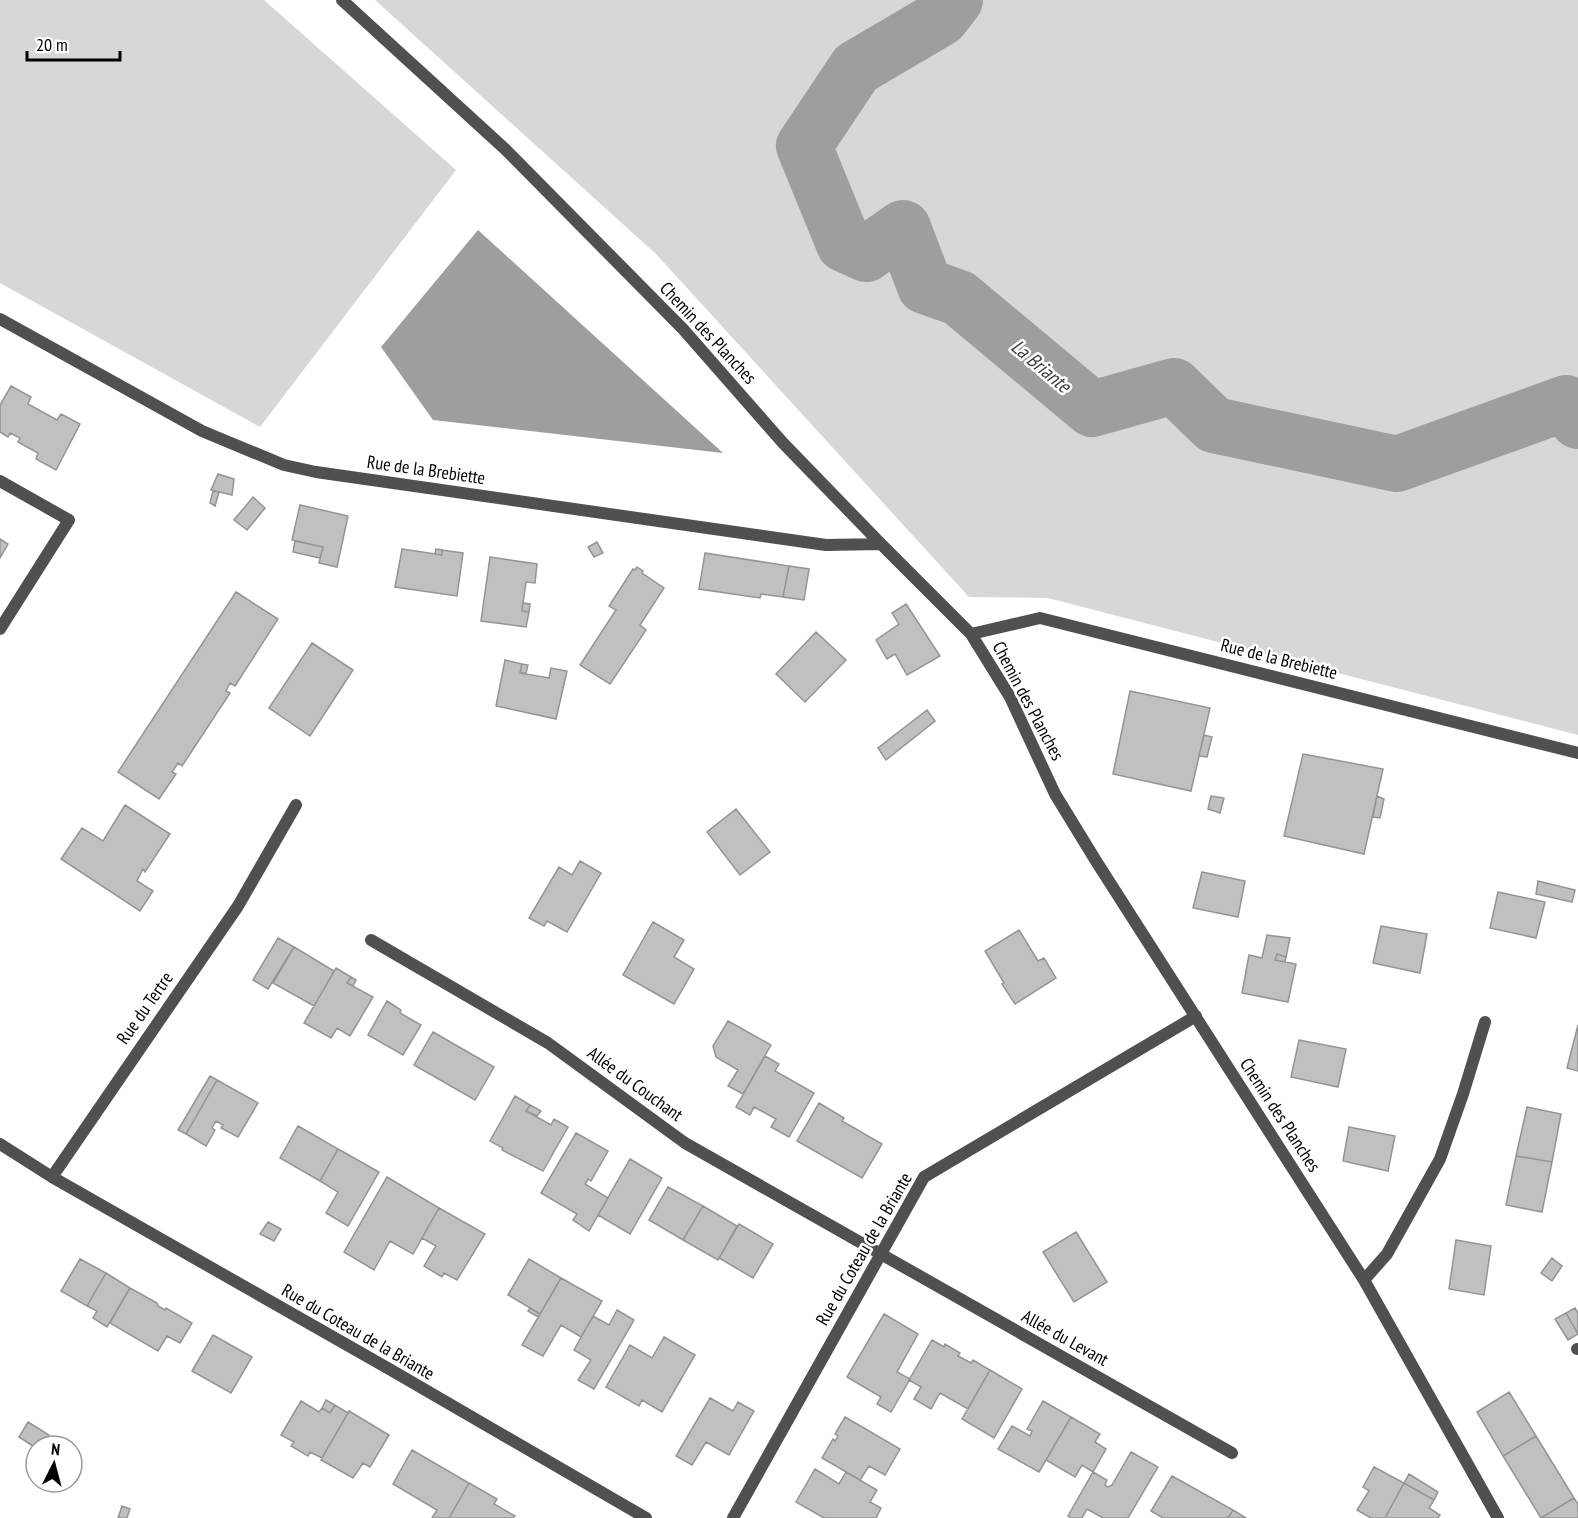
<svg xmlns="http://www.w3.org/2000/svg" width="1578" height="1518" font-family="'PT Sans Narrow',sans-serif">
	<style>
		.green { fill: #d7d7d7 }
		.water { fill: #9e9e9e }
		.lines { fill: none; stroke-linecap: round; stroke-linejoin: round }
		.river { stroke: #9e9e9e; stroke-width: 56 }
		.building { fill: #c0c0c0; stroke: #949494; stroke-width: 1.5 }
		.street { stroke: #505050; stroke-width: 12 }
		.labels { text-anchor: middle; stroke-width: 5; stroke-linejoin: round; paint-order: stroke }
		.street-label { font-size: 18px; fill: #000; stroke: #fff }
		.water-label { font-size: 20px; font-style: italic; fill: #3f3f3f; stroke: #fff }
	</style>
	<rect width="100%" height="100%" fill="#fff"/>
	<path class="green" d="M 0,0 L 264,0 L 456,170 L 260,427 L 0,283 Z
		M 375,0 L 1578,0 L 1578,735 L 1048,598 L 969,597 L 656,254 Z"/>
	<path class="water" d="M 478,230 L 723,453 L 433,420 L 381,347 Z"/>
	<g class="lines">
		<path class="river" d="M 955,0 L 941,18 L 856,68 L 804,146 L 844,244 L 866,254 L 903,228 L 925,286 L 959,298 L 1092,409 L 1174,386 L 1214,425 L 1397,464 L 1566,403 L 1578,421"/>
	</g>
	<path class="building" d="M 11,386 L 31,397 L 28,404 L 57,420 L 61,414 L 80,424 L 56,470 L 36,459 L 38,453 L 18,442 L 20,438 L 10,433 L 8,437 L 0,432 L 0,405 Z
		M 218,474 L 234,479 L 232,495 L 211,490 Z
		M 213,491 L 219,492 L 215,506 L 210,503 Z
		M 253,497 L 265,508 L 247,530 L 234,520 Z
		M 300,505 L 348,516 L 337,567 L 319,563 L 323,547 L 292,540 Z
		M 0,539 L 8,544 L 0,558 Z
		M 295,541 L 323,547 L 320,558 L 293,552 Z
		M 597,542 L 603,553 L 594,557 L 588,547 Z
		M 402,549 L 442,555 L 442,550 L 463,553 L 457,596 L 395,587 Z
		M 436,549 L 442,550 L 442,555 L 435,554 Z
		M 705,553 L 789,566 L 783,597 L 761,594 L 760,598 L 699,589 Z
		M 490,557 L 537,564 L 535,583 L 526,582 L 522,611 L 529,612 L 526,627 L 481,621 Z
		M 789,566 L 809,569 L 804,600 L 783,597 Z
		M 637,567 L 643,571 L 642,573 L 664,588 L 640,625 L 646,630 L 610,684 L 580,665 L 616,610 L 609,606 L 633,569 L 635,570 Z
		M 236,592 L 278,619 L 235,686 L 230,683 L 226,691 L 230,693 L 182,766 L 178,763 L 172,772 L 176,774 L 159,799 L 118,772 Z
		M 523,603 L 530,604 L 529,612 L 522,611 Z
		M 906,604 L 940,656 L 907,675 L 895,654 L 887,659 L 876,640 L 899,624 L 892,613 Z
		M 816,632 L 846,660 L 805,702 L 776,674 Z
		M 312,643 L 353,670 L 310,736 L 269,708 Z
		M 505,660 L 522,664 L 520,673 L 549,678 L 551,668 L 567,671 L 556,719 L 496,706 Z
		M 522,664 L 528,665 L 526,673 L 520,673 Z
		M 1130,691 L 1210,708 L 1191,791 L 1113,774 Z
		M 927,710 L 935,721 L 886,760 L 878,748 Z
		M 1204,735 L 1212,737 L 1207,757 L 1199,756 Z
		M 1303,754 L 1383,769 L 1364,854 L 1284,836 Z
		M 1211,796 L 1224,798 L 1220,813 L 1208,809 Z
		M 1377,796 L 1384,799 L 1380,818 L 1373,817 Z
		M 125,805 L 170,834 L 145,872 L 143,869 L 137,881 L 153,891 L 140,911 L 61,859 L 82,828 L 103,841 Z
		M 736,809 L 770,852 L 740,875 L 707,832 Z
		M 580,861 L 601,873 L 567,932 L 547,921 L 544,926 L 529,918 L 559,867 L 572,875 Z
		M 1202,872 L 1245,881 L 1238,917 L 1193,908 Z
		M 1538,881 L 1575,890 L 1572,902 L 1536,894 Z
		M 1498,892 L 1545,902 L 1536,938 L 1490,928 Z
		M 653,922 L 684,940 L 674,957 L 694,969 L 674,1004 L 623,975 Z
		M 1381,926 L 1427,934 L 1420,973 L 1373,963 Z
		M 1019,930 L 1038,961 L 1044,958 L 1056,978 L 1015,1004 L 1002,984 L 1004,983 L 985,951 Z
		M 1267,935 L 1290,938 L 1286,957 L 1277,954 L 1275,960 L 1296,964 L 1288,1002 L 1242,993 L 1249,955 L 1262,958 Z
		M 278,938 L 294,947 L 268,989 L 253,980 Z
		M 294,947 L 334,971 L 314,1006 L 273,983 Z
		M 1277,954 L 1286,957 L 1285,962 L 1275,960 Z
		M 336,968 L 351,977 L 347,983 L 373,997 L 350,1036 L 337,1028 L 331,1038 L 304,1023 Z
		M 351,977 L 356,980 L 353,986 L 347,983 Z
		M 387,1001 L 401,1010 L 400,1013 L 421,1025 L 403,1055 L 368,1035 Z
		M 728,1021 L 771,1045 L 743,1094 L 728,1086 L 738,1070 L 716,1057 L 713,1046 Z
		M 1578,1025 L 1578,1071 L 1567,1068 Z
		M 433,1032 L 494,1067 L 475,1100 L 414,1065 Z
		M 1299,1040 L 1346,1049 L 1338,1087 L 1291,1077 Z
		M 765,1056 L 779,1064 L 775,1071 L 814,1093 L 789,1137 L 771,1127 L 776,1119 L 754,1107 L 750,1115 L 736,1107 Z
		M 210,1076 L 217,1080 L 186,1134 L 178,1130 Z
		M 217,1080 L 258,1103 L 238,1137 L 221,1128 L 223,1125 L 216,1121 L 212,1128 L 215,1130 L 206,1146 L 186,1134 Z
		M 515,1096 L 530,1105 L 526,1111 L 551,1125 L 554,1119 L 568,1127 L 543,1171 L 502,1150 L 503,1148 L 490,1141 Z
		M 819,1103 L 844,1118 L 842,1121 L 882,1144 L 862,1178 L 797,1141 Z
		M 530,1105 L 541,1111 L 537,1116 L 526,1111 Z
		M 1527,1107 L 1561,1114 L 1552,1162 L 1516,1156 Z
		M 298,1126 L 338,1149 L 320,1181 L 280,1158 Z
		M 1349,1127 L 1395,1136 L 1388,1171 L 1343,1161 Z
		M 576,1133 L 608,1151 L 591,1181 L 588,1179 L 585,1184 L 608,1198 L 589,1231 L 573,1220 L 577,1214 L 541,1193 Z
		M 338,1149 L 379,1172 L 348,1226 L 326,1213 L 338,1192 L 320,1181 Z
		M 1516,1156 L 1552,1162 L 1542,1212 L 1506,1205 Z
		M 630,1159 L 662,1178 L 630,1234 L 598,1215 Z
		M 387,1177 L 439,1208 L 413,1254 L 390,1241 L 374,1270 L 344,1252 Z
		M 668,1187 L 703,1206 L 683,1240 L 649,1220 Z
		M 703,1206 L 737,1226 L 718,1260 L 683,1240 Z
		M 439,1208 L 485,1234 L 457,1280 L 444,1273 L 442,1277 L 424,1266 L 436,1246 L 422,1238 Z
		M 268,1222 L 281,1229 L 274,1241 L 260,1234 Z
		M 739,1224 L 773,1244 L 753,1278 L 719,1258 Z
		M 1076,1232 L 1107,1282 L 1074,1302 L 1043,1252 Z
		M 1456,1240 L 1491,1246 L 1484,1295 L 1449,1289 Z
		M 1552,1258 L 1562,1266 L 1552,1281 L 1541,1273 Z
		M 80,1259 L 106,1273 L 87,1306 L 61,1291 Z
		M 529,1259 L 561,1278 L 540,1314 L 508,1295 Z
		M 106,1273 L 130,1288 L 107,1327 L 93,1318 L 97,1311 L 87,1306 Z
		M 561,1278 L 602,1301 L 581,1337 L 561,1325 L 543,1356 L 522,1345 Z
		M 130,1288 L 157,1303 L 158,1306 L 165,1310 L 166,1308 L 192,1323 L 180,1343 L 167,1336 L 158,1351 L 110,1323 Z
		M 530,1308 L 540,1314 L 538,1317 L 528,1311 Z
		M 1575,1308 L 1578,1313 L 1578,1334 L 1566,1313 Z
		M 617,1310 L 634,1320 L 594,1389 L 578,1380 L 591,1360 L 574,1350 L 593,1316 L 609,1325 Z
		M 1566,1313 L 1578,1334 L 1568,1340 L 1555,1319 Z
		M 884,1314 L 918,1334 L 897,1372 L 910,1379 L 891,1412 L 877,1404 L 881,1397 L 847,1377 Z
		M 213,1335 L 252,1357 L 231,1393 L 192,1371 Z
		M 664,1337 L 695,1355 L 662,1412 L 642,1400 L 639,1406 L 606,1387 L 630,1345 L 652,1358 Z
		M 932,1340 L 944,1347 L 945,1344 L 960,1353 L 958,1356 L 971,1363 L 973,1360 L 990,1370 L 968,1409 L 940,1393 L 931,1409 L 914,1399 L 921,1387 L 909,1380 Z
		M 990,1370 L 1022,1389 L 994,1438 L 962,1419 Z
		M 1509,1392 L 1536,1436 L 1503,1456 L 1477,1412 Z
		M 710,1398 L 733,1411 L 738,1402 L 754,1411 L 729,1455 L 706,1442 L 692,1465 L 676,1456 Z
		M 326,1400 L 335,1405 L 330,1413 L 322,1408 Z
		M 301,1401 L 319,1412 L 322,1408 L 330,1413 L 335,1405 L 348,1413 L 322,1458 L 310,1452 L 308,1456 L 291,1446 L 294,1442 L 281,1435 Z
		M 1043,1401 L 1071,1417 L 1039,1472 L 998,1449 L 1012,1426 L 1030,1436 L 1032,1431 L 1027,1429 Z
		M 349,1411 L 389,1435 L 370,1467 L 363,1463 L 353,1478 L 321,1460 Z
		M 845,1417 L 900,1449 L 885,1475 L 869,1466 L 860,1480 L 822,1458 L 833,1439 L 835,1441 L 838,1436 L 835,1434 Z
		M 1071,1417 L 1100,1434 L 1095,1442 L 1106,1449 L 1093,1472 L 1082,1465 L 1075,1477 L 1046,1460 Z
		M 28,1422 L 49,1435 L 44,1446 L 36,1446 L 36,1448 L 19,1437 Z
		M 1536,1436 L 1574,1498 L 1541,1518 L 1503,1456 Z
		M 412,1450 L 469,1483 L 449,1518 L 432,1518 L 437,1510 L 393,1484 Z
		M 1131,1452 L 1158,1467 L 1128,1518 L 1103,1518 L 1087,1509 L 1082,1518 L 1071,1518 L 1068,1516 L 1093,1472 L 1107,1480 L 1105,1485 L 1108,1487 L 1112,1485 Z
		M 1374,1467 L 1404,1483 L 1385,1518 L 1371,1518 L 1357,1510 L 1369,1491 L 1363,1487 Z
		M 815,1469 L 839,1484 L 846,1472 L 877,1490 L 870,1502 L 881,1508 L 876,1518 L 824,1518 L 796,1502 Z
		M 1409,1474 L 1438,1492 L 1434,1500 L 1404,1483 Z
		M 1172,1476 L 1233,1510 L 1228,1518 L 1163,1518 L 1151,1511 Z
		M 469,1483 L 497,1499 L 494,1504 L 515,1516 L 513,1518 L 449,1518 Z
		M 1404,1483 L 1434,1500 L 1429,1508 L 1440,1515 L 1438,1518 L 1385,1518 Z
		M 1574,1498 L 1578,1504 L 1578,1518 L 1541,1518 Z
		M 122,1506 L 130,1509 L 127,1518 L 118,1518 Z
		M 1233,1510 L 1246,1518 L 1228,1518 Z"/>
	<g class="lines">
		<path class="street" d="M 342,0 L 505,149 L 683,329 L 783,443 L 881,544 L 971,634 L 1010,697 L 1055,794 L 1096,861 L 1364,1280 L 1498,1518
			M 0,319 L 202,431 L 284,465 L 316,472 L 826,545 L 881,544
			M 0,481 L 69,520 L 0,629
			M 971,634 L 1040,618 L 1578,753
			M 371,940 L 548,1043 L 685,1143 L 1232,1453
			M 0,1144 L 52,1177 L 238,906 L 296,805
			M 52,1177 L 391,1370 L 646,1518
			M 1364,1280 L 1387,1254 L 1440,1159 L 1463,1094 L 1485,1022
			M 1577,1349 L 1578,1349
			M 733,1518 L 924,1177 L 1196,1016"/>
	</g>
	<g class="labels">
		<g class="street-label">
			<text transform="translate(708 333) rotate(47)" y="6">Chemin des Planches</text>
			<text transform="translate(426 470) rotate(8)" y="6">Rue de la Brebiette</text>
			<text transform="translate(1279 659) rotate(14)" y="6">Rue de la Brebiette</text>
			<text transform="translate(1028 701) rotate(62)" y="6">Chemin des Planches</text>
			<text transform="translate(145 1008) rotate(-55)" y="6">Rue du Tertre</text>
			<text transform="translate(635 1084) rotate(36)" y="6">Allée du Couchant</text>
			<text transform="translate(1280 1115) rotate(57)" y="6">Chemin des Planches</text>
			<text transform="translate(864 1249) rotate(-60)" y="6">Rue du Coteau de la Briante</text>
			<text transform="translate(358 1332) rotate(30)" y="6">Rue du Coteau de la Briante</text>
			<text transform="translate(1065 1338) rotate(29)" y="6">Allée du Levant</text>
		</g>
		<g class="water-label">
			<text transform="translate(1041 366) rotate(40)" y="7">La Briante</text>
		</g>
	</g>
	<g transform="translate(54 1464) rotate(6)"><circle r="28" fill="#ffffff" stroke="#999999" stroke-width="1.5"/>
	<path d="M0-4.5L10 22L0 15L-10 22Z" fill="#000000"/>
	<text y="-9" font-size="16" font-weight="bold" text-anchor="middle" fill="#000000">N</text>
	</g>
	<path d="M27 51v9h93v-9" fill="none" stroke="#000000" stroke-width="3"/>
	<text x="36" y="51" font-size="18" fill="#000000" stroke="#ffffff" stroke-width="4.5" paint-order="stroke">20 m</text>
</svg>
